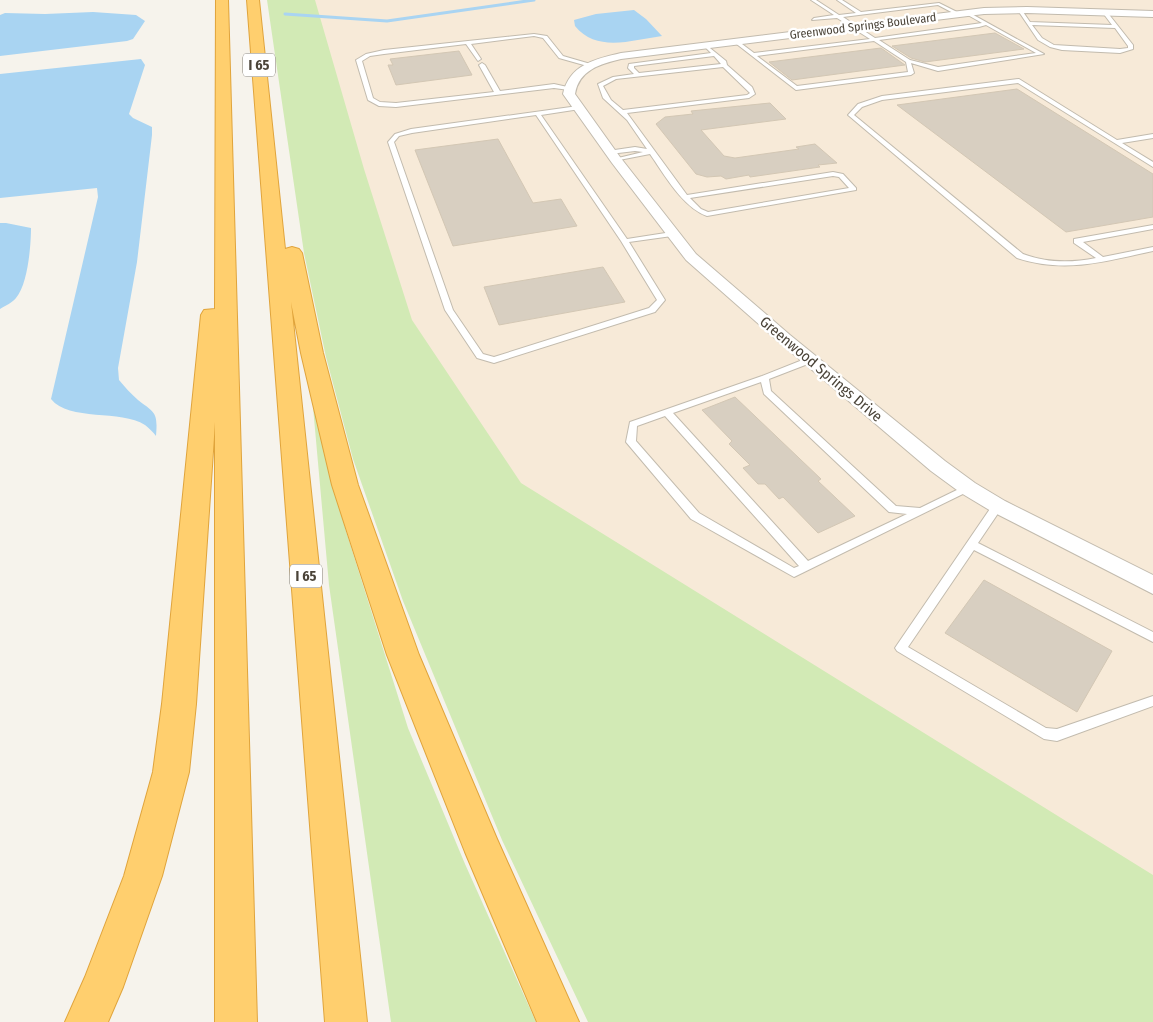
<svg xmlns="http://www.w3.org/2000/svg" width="1153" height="1022" font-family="'Fira Sans Condensed',sans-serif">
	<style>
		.commercial { fill: #f7ead8 }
		.green { fill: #d2eab5 }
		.water { fill: #a9d4f2 }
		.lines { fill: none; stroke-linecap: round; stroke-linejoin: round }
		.stream { stroke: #a9d4f2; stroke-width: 3 }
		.building { fill: #d8cfc1; stroke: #d3c7b4 }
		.lane-casing { stroke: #c2bbae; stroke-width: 2 }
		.street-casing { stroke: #c2bbae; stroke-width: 2 }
		.highway-casing { stroke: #e0a43c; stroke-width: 2 }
		.lane { fill: #fff; fill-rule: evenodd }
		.street { fill: #fff; fill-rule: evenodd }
		.highway { fill: #ffcf6e; fill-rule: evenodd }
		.labels { text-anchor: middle; stroke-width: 5; stroke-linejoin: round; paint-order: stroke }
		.far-street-label { font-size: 12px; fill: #4b4439; stroke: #fff }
		.shield { fill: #fff; stroke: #817c74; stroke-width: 1 }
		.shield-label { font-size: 14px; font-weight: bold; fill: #4b4439 }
		.street-label { font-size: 15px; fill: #4b4439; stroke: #fff }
	</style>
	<rect width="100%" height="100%" fill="#f6f3ec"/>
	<path class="commercial" d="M 279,0 L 1153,0 L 1153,1022 L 651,1022 Z"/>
	<path class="green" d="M 267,0 L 315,0 L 364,169 L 412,320 L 521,483 L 1153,875 L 1153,1022 L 588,1022 L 502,840 L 403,601 L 353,459 L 326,357 L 304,253 Z
		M 313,407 L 346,531 L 408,728 L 465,864 L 536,1022 L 391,1022 L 329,585 Z"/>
	<path class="water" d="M 634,10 L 646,19 L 662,36 C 632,40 597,53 575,26 L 574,20 L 596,14 Z
		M 93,12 L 136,15 L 145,21 L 133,39 L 127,41 L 0,56 L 0,15 L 5,13 L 45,14 Z
		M 141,59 L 145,65 L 129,114 L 133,118 L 152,127 L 152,135 L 137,262 L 118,368 L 119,380 C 125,387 131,394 138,400 C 155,413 158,412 156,436 C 153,432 149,428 145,425 C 121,409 69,422 51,399 L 98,197 L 97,188 L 0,198 L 0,74 Z
		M 0,223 L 6,223 L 31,228 C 31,245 28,284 16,298 C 13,302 5,306 0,309 Z"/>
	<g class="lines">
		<path class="stream" d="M 285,14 L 387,21 L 534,0"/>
	</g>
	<path class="building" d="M 995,33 L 1024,49 L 925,62 L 911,58 L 892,46 Z
		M 881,48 L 905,65 L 792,80 L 769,62 Z
		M 459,51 L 472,75 L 396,85 L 388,65 L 393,65 L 390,59 Z
		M 1017,89 L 1153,174 L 1153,217 L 1066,232 L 897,105 Z
		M 770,103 L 786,119 L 701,130 L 724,156 L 735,158 L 799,149 L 796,147 L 815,144 L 837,163 L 818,165 L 820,167 L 750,177 L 749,175 L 726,179 L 721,176 L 707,177 L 696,174 L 656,124 L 665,117 L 693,114 L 691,111 Z
		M 498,139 L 533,203 L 561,199 L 577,226 L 453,246 L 415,150 Z
		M 603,267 L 625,302 L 499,325 L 484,287 Z
		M 735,397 L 821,479 L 818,481 L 855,516 L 818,533 L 783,497 L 779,499 L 765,484 L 758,484 L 743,468 L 750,465 L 729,444 L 732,441 L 702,410 Z
		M 984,580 L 1112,651 L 1077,712 L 945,633 Z"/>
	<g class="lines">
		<defs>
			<path id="lane" d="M 811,0 L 816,0 L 839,15 L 856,13 L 837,0 L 842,0 L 861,12 L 939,3 L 961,14 L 957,15 L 938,5 L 843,17 L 875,38 L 982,23 L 966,14 L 968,12 L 1044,54 L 938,71 L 911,63 L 914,73 L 911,75 L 796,90 L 734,42 L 738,41 L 754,53 L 870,39 L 837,18 L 812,20 L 814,18 L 834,15 ZM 986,25 L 1036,53 L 938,67 L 910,60 L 879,40 L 979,27 ZM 874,41 L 906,62 L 908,72 L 797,86 L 757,56 Z
				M 1017,9 L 1021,9 L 1030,22 L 1112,25 L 1103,13 L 1107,12 L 1133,45 L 1133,49 L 1120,53 L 1062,50 L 1050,47 L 1038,40 ZM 1032,25 L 1115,28 L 1128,46 L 1128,48 L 1120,49 L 1054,45 L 1042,38 Z
				M 534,34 L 547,36 L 563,56 L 594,65 L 591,67 L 559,58 L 543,38 L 534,36 L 471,44 L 481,59 L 478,61 L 466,44 L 384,54 L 370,56 L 362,61 L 373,98 L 380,102 L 396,103 L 494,92 L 479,65 L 482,63 L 485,65 L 500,91 L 554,84 L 572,88 L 569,90 L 554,88 L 396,107 L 379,106 L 368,100 L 356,60 L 366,54 L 384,50 Z
				M 705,44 L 726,61 L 727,65 L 752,87 L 755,94 L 749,98 L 627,113 L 687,195 L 833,172 L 843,174 L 856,188 L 856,190 L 707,216 C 683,208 664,174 650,154 L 614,161 L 614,159 L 643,152 L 635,151 L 610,154 L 608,153 L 608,151 L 635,147 L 647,149 L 627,120 L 603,98 L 598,84 L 613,77 L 634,74 L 628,68 L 629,64 L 711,53 L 703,45 ZM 714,56 L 721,64 L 639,73 L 634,68 L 634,66 ZM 723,67 L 750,93 L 747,95 L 623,110 L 611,100 L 603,86 L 616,79 ZM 833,176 L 839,177 L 849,188 L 708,212 L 701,209 L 690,198 Z
				M 1019,79 L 1117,140 L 1153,134 L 1153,138 L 1122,143 L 1153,162 L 1153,167 L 1018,83 L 882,100 L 862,107 L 854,115 L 1023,254 C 1047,263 1071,263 1096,258 L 1074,243 L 1074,239 L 1153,225 L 1153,229 L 1083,242 L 1103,257 L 1153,247 L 1153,251 C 1105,261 1066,274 1017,258 L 848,115 L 858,104 L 882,96 Z
				M 578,106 L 581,108 L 580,109 L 541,115 L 627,239 L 672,232 L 676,234 L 672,236 L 629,242 L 665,300 L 655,312 L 497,362 L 494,363 L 477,358 L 445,310 L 388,142 L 395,134 L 411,129 ZM 536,115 L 621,241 L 657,300 L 649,308 L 494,357 L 483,354 L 453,310 L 394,142 L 399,136 L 412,133 Z
				M 810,357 L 813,358 L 813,362 L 769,379 L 771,391 L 896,506 L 920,508 L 965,486 L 968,484 L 973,488 L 971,490 L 794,577 L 691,519 L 626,442 L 630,422 L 762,376 ZM 761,382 L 764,394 L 889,512 L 907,514 L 808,561 L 673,413 ZM 665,416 L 799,566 L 794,568 L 699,513 L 636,441 L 637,426 Z
				M 998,502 L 1003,506 L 978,543 L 1153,632 L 1153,642 L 974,550 L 908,647 L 1046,728 L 1057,729 L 1153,696 L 1153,706 L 1057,741 L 1044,739 L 897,651 L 895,648 L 897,645 L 994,503 Z"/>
			<path id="street" d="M 1027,7 L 1153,11 L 1153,17 L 1027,13 L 984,14 L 621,59 C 600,64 579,70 575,94 L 620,157 L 696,254 L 790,335 L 945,461 L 975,483 L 1005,501 L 1153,575 L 1153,594 L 991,511 L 961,493 L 931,471 L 778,341 L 686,260 L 612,163 L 563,94 C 569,65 595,59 621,53 L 984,8 Z"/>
			<path id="highway" d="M 216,0 L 228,0 L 257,1022 L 215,1022 L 215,422 L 196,704 L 189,772 L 162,876 L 123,987 L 108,1022 L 65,1022 L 85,977 L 124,876 L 153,772 L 162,704 L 201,315 L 204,310 L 215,309 Z
				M 247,0 L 259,0 L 285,249 L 292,247 L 299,249 L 302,253 L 323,353 L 358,485 L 419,655 L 497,839 L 579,1022 L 537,1022 L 465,852 L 387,655 L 332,485 L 301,353 L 291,302 L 367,1022 L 325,1022 Z"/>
		</defs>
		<use href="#lane" class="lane-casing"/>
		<use href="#street" class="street-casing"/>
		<use href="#highway" class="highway-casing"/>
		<use href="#lane" class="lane"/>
		<use href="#street" class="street"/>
		<use href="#highway" class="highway"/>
	</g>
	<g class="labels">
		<g class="far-street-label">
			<text transform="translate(863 26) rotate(-7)" y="4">Greenwood Springs Boulevard</text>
		</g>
		<g class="shield">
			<rect x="243" y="53.5" width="32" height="23" rx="4"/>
			<rect x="290" y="564.5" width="32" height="23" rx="4"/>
		</g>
		<g class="shield-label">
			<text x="259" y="70">I 65</text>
			<text x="306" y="581">I 65</text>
		</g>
		<g class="street-label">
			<text transform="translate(821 369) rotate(40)" y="5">Greenwood Springs Drive</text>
		</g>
	</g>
</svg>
